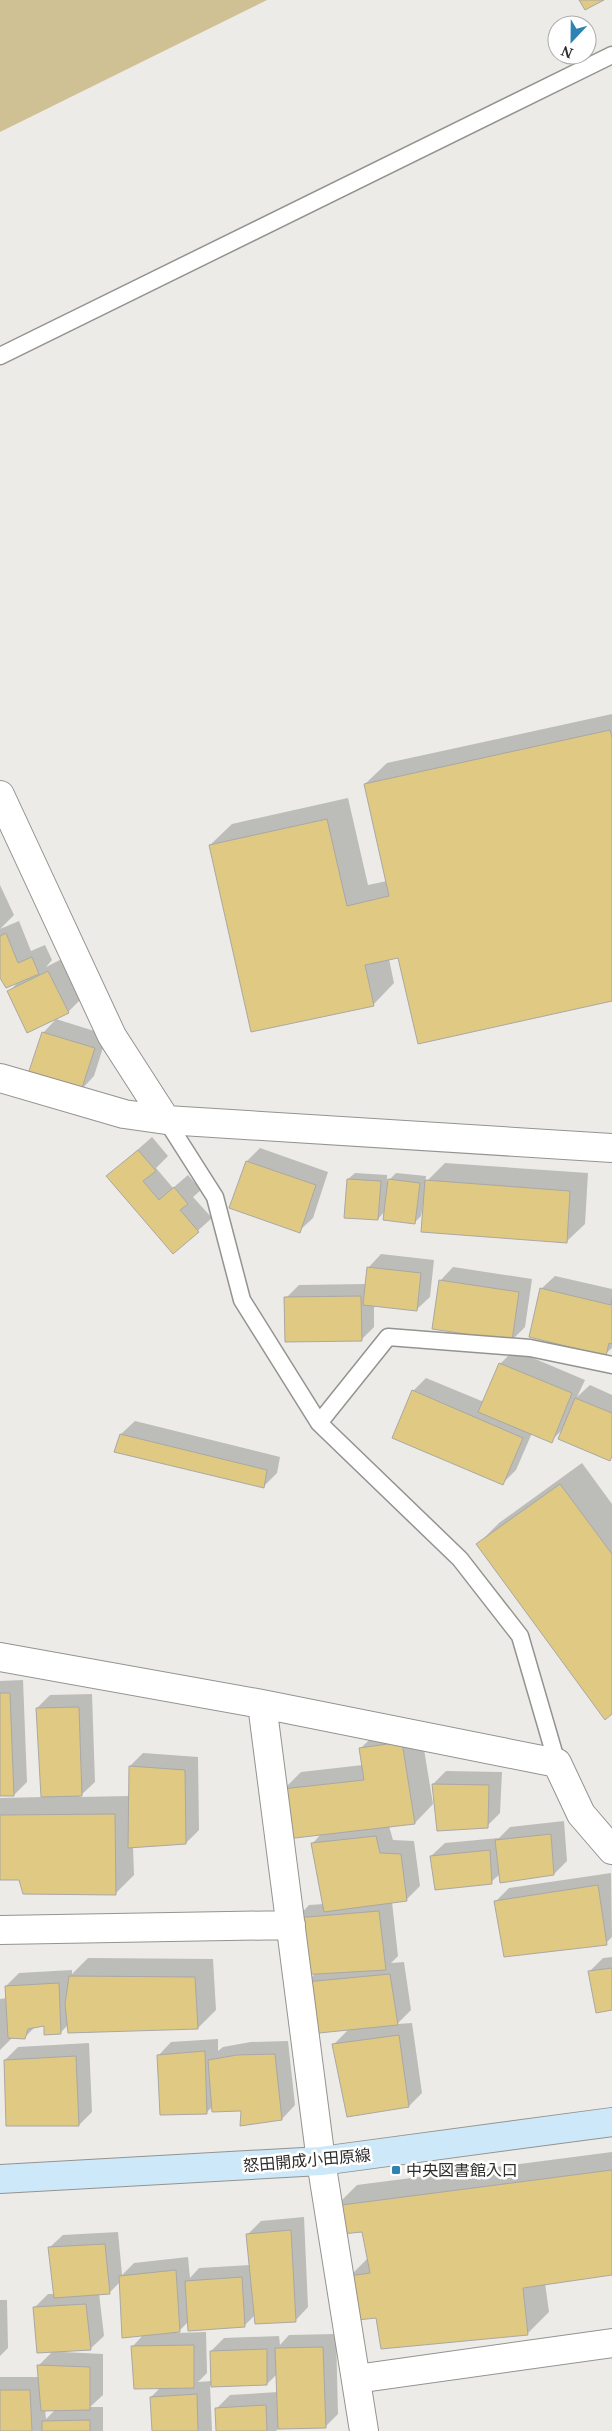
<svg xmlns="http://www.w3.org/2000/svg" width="612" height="2431" font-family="'Noto Serif','Noto Sans JP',serif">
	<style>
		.green { fill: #d0c194 }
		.shadow { fill: #0003; fill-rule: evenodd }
		.building { fill: #e0c982; stroke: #a9a8a4 }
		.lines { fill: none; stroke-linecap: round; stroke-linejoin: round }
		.service-casing { stroke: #949390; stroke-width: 19 }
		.minor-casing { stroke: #949390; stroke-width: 30 }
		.secondary-casing { stroke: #949390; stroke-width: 30 }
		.service { stroke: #fff; stroke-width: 16 }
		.minor { stroke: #fff; stroke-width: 28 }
		.secondary { stroke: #cde8f9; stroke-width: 28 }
		.poi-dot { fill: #2d83b2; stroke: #fff; stroke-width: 2 }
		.labels { text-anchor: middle; stroke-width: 5; stroke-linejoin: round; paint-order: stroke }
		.street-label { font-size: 16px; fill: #2e2d2c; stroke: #fff }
		.poi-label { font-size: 16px; fill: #2e2d2c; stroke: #fff; text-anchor: start }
	</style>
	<rect width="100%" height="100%" fill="#ecebe7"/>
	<path class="green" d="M 0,0 L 267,0 L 0,132 Z"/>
	<path class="shadow" d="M 612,714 L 612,1000 L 399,957 L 389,959 L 394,983 L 373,1005 L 210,845 L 232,824 L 348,798 L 368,885 L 387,881 L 365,784 L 387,763 Z
		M 0,885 L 14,915 L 0,929 L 19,921 L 31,951 L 45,945 L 52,960 L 46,967 L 62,959 L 81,999 L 68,1012 L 9,992 L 18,982 L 0,976 Z
		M 56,1019 L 107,1035 L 94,1076 L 81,1090 L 43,1033 Z
		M 152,1137 L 168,1156 L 156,1168 L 173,1188 L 188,1175 L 201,1190 L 193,1197 L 212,1218 L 173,1253 L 108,1176 Z
		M 260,1148 L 328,1172 L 313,1218 L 299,1231 L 247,1161 Z
		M 445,1163 L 588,1173 L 585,1224 L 566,1242 L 425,1205 L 423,1205 L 421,1216 L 414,1223 L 385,1211 L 378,1219 L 348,1179 L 355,1173 L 387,1175 L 387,1182 L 396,1173 L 426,1176 L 425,1183 Z
		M 381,1254 L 434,1260 L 430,1297 L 416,1310 L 374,1305 L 374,1327 L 361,1340 L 286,1298 L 299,1285 L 366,1284 L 368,1268 Z
		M 453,1267 L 532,1279 L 525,1327 L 512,1340 L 440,1281 Z
		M 555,1276 L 612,1289 L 612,1348 L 605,1354 L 541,1289 Z
		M 514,1350 L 585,1380 L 577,1397 L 590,1385 L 612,1395 L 612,1457 L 610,1460 L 562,1430 L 551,1441 L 532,1433 L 516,1470 L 502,1484 L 413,1391 L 426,1378 L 484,1402 L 500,1364 Z
		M 135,1421 L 280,1457 L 277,1473 L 264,1486 L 121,1434 Z
		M 582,1463 L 612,1504 L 612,1713 L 478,1544 L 499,1523 Z
		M 23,1680 L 27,1782 L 14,1795 L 0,1795 L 0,1681 Z
		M 92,1694 L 95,1782 L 79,1797 L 130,1796 L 130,1766 L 143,1753 L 198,1757 L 199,1830 L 186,1843 L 133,1847 L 134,1875 L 115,1894 L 20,1879 L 0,1879 L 0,1798 L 43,1797 L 37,1708 L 50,1695 Z
		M 420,1725 L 433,1804 L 415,1823 L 389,1826 L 393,1840 L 414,1841 L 420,1886 L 406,1900 L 392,1902 L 398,1956 L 391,1963 L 404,1962 L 411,2010 L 397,2024 L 412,2023 L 422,2093 L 409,2106 L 334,2044 L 349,2029 L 306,1982 L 316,1973 L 296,1919 L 309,1905 L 324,1904 L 312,1844 L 322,1833 L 283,1790 L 301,1772 L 363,1765 L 361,1748 L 379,1730 Z
		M 446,1771 L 502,1772 L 500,1813 L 487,1826 L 433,1784 Z
		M 564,1821 L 567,1861 L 554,1874 L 500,1874 L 491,1882 L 431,1856 L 445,1843 L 499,1838 L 510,1827 Z
		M 611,1873 L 612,1937 L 606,1943 L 496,1901 L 509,1888 Z
		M 612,1957 L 612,2009 L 590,1971 L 603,1958 Z
		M 88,1958 L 213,1959 L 216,2010 L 198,2028 L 69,2024 L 60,2033 L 45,2025 L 36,2026 L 24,2038 L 13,2037 L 0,2050 L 0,1999 L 7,1998 L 6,1986 L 19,1973 L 72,1970 L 72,1974 Z
		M 218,2039 L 218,2051 L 223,2047 L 251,2042 L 288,2041 L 295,2105 L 282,2119 L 242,2109 L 213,2106 L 206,2113 L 158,2056 L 171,2042 Z
		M 89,2043 L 92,2112 L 79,2125 L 5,2060 L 18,2047 Z
		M 612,2152 L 612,2274 L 545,2283 L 549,2312 L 527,2334 L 377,2316 L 350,2276 L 368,2258 L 363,2230 L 336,2206 L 357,2185 Z
		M 304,2217 L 308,2307 L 295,2321 L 255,2315 L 244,2326 L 189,2321 L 177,2333 L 206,2332 L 207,2373 L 198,2382 L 212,2381 L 211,2351 L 224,2338 L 279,2336 L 280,2345 L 289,2335 L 336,2334 L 338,2414 L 325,2427 L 279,2428 L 276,2431 L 218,2431 L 217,2408 L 230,2395 L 278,2392 L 277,2374 L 267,2384 L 210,2385 L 212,2431 L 153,2431 L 151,2397 L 161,2387 L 132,2347 L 144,2334 L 121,2281 L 109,2293 L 99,2293 L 104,2336 L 90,2349 L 62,2351 L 62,2352 L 103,2354 L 103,2395 L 90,2407 L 103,2407 L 103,2431 L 0,2431 L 0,2377 L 40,2377 L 39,2365 L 53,2351 L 35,2307 L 48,2294 L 55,2294 L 49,2248 L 63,2235 L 118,2232 L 122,2275 L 134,2263 L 188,2257 L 190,2278 L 199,2268 L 250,2265 L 247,2235 L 261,2221 ZM 45,2409 L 56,2409 L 46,2419 Z
		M 0,2300 L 7,2300 L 8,2348 L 0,2356 Z"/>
	<path class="building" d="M 579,0 L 604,0 L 585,10 Z
		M 610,730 L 612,738 L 612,1001 L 418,1044 L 398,958 L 365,965 L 374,1006 L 251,1032 L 209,845 L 327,819 L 347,906 L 389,896 L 364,784 Z
		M 6,933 L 18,963 L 32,957 L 39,974 L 6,988 L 0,978 L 0,936 Z
		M 48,971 L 69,1013 L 27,1033 L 7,991 Z
		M 42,1032 L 95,1048 L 81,1091 L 28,1074 Z
		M 138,1150 L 156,1171 L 143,1181 L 159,1200 L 174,1187 L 188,1204 L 180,1210 L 199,1232 L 173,1254 L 106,1176 Z
		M 246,1161 L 316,1185 L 300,1233 L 229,1208 Z
		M 347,1179 L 381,1181 L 378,1220 L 344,1218 Z
		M 388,1179 L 420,1183 L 415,1224 L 383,1220 Z
		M 425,1180 L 570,1191 L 567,1243 L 421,1232 Z
		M 367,1267 L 421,1273 L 417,1311 L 363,1305 Z
		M 439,1280 L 519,1292 L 512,1341 L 432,1329 Z
		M 540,1288 L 611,1305 L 612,1299 L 612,1344 L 609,1343 L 606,1356 L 529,1337 Z
		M 361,1296 L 362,1341 L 285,1342 L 284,1297 Z
		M 499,1363 L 572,1393 L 552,1443 L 478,1412 Z
		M 412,1390 L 523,1438 L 503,1485 L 392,1438 Z
		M 575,1398 L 612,1413 L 612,1456 L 610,1461 L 558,1439 Z
		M 120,1434 L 267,1470 L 264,1488 L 114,1452 Z
		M 560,1484 L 612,1554 L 612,1714 L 605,1720 L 476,1544 Z
		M 0,1693 L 10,1693 L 14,1796 L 0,1796 Z
		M 79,1707 L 82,1796 L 41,1797 L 36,1708 Z
		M 402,1742 L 415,1824 L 286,1839 L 282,1789 L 364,1780 L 359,1748 Z
		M 129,1766 L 185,1770 L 186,1844 L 128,1848 Z
		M 432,1784 L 489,1785 L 488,1828 L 437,1831 Z
		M 115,1814 L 116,1895 L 23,1894 L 19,1880 L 0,1880 L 0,1815 Z
		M 551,1834 L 554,1875 L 500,1883 L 495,1840 Z
		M 376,1836 L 380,1853 L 401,1854 L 407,1901 L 324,1912 L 311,1843 Z
		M 490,1850 L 492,1884 L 435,1890 L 430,1856 Z
		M 598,1885 L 607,1945 L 504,1957 L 494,1901 Z
		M 379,1911 L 386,1970 L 300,1975 L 295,1918 Z
		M 612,1968 L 612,2010 L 596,2013 L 588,1971 Z
		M 390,1974 L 398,2025 L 309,2034 L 305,1982 Z
		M 69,1976 L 195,1977 L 198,2029 L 68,2033 L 65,2004 Z
		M 59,1983 L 61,2034 L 44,2035 L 44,2026 L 28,2029 L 25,2039 L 8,2038 L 5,1986 Z
		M 399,2035 L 409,2107 L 347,2117 L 332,2044 Z
		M 205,2051 L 207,2114 L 160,2115 L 157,2055 Z
		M 275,2054 L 282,2120 L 240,2126 L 241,2111 L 212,2112 L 208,2060 L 237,2055 Z
		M 76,2056 L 79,2126 L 6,2126 L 4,2060 Z
		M 612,2170 L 612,2275 L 523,2288 L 528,2335 L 381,2349 L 376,2318 L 357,2320 L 349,2276 L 370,2273 L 362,2232 L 341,2234 L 334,2206 Z
		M 291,2230 L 296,2322 L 255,2324 L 246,2234 Z
		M 105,2244 L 110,2294 L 54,2298 L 48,2247 Z
		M 176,2270 L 180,2332 L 122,2338 L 119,2276 Z
		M 242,2277 L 245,2327 L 188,2331 L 185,2281 Z
		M 86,2304 L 91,2350 L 37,2353 L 33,2307 Z
		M 194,2345 L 194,2388 L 134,2389 L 131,2346 Z
		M 323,2347 L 326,2428 L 278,2429 L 275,2348 Z
		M 267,2349 L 267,2385 L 211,2387 L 210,2351 Z
		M 37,2365 L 90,2367 L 90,2410 L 41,2411 Z
		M 0,2390 L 30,2390 L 32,2431 L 0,2431 Z
		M 197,2394 L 198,2431 L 152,2431 L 150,2397 Z
		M 266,2405 L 267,2431 L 216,2431 L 215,2408 Z
		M 90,2420 L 90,2431 L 42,2431 L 42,2421 Z"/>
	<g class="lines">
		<defs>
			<path id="service" d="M 0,356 L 612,55
				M 166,1120 L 215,1197 L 242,1300 L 319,1423 L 460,1559 L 520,1636 L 557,1763
				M 319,1423 L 388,1337 L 530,1348 L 612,1365"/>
			<path id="minor" d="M 0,795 L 112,1036 L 166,1120 L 612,1148
				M 0,1078 L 124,1114 L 166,1120
				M 0,1657 L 262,1704 L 557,1763 L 581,1814 L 612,1850
				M 262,1704 L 321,2161 L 364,2431
				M 0,1930 L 291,1925
				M 356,2379 L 612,2343"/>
			<path id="secondary" d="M 0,2179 L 321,2161 L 612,2122"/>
		</defs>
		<use href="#service" class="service-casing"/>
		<use href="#minor" class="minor-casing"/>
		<use href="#secondary" class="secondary-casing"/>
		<use href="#service" class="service"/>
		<use href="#minor" class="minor"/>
		<use href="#secondary" class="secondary"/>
	</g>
	<rect class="poi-dot" x="391" y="2165" width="10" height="10" rx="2.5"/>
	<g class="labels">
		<g class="street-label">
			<text transform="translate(307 2160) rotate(-5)" y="6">怒田開成小田原線</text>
		</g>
		<g class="poi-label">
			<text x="406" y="2176">中央図書館入口</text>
		</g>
	</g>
	<g transform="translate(572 40) rotate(202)"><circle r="24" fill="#ffffff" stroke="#ababab"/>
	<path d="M0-4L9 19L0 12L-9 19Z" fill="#2d83b2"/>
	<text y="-8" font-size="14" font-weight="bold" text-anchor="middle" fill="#2e2d2c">N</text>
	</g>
</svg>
